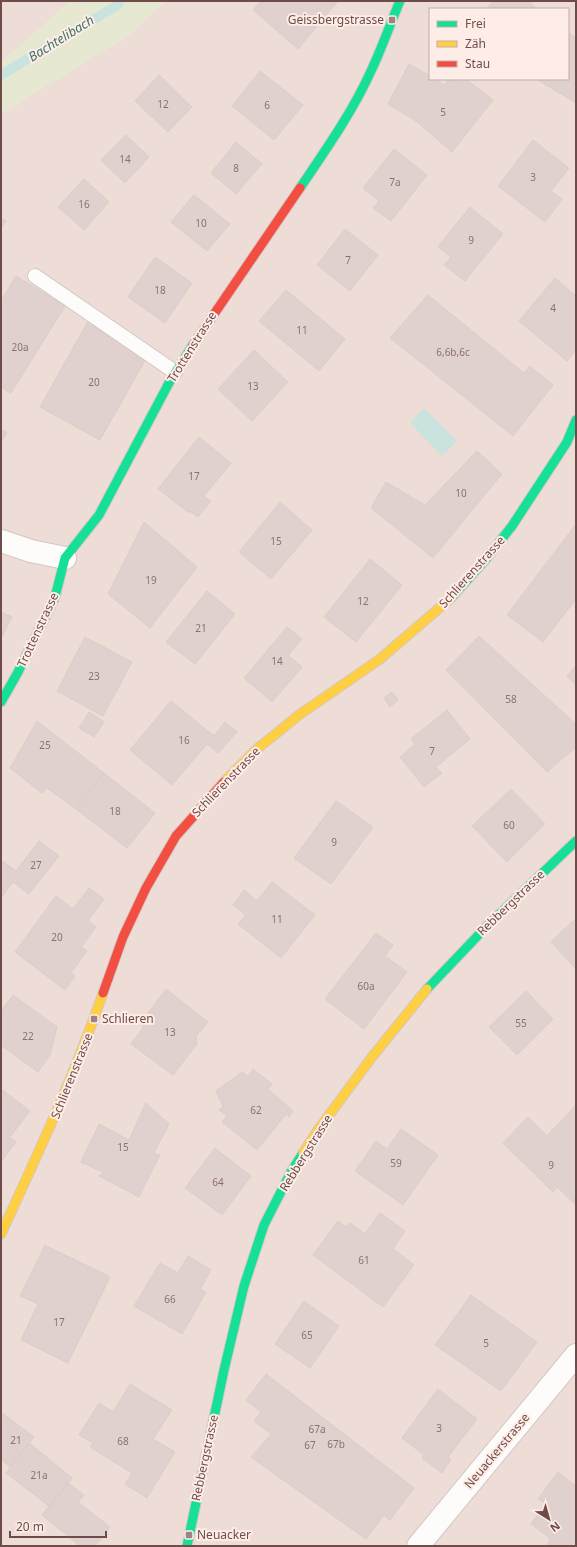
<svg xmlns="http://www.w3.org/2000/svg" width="577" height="1547" font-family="'Noto Sans',sans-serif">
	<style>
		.residential { fill: #eedcd6; fill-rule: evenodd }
		.green { fill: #e6e8d2 }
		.water { fill: #c9e4df }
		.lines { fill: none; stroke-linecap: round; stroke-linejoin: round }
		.stream { stroke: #c9e4df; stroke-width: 10 }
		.building { fill: #e0d1cf; stroke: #dccdca }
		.lane-casing { stroke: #d2c7c4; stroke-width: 16 }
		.street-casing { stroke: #d2c7c4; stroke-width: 24 }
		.fast-casing { stroke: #d4c8c5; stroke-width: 11 }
		.slow-casing { stroke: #d4c8c5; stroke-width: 11 }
		.jam-casing { stroke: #d4c8c5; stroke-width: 11 }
		.lane { stroke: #fdfcfb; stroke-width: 14 }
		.street { stroke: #fdfcfb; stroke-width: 22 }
		.fast { stroke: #16e098; stroke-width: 9 }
		.slow { stroke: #ffcf43; stroke-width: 9 }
		.jam { stroke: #f24e42; stroke-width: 9 }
		.poi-dot { fill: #9e8481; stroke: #fdede6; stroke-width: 1.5 }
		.labels { text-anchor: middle; stroke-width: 4; stroke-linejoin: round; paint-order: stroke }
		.number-label { font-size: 10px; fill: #8d706e }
		.poi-label { font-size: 12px; fill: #6f4c4a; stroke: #fdede6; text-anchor: start }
		.street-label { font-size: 12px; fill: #6f4c4a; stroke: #fdede6 }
		.water-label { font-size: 13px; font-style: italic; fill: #40736c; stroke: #fdede6 }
	</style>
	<rect width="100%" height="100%" fill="#f4ebe7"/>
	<path class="residential" d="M 1,1 L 576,1 L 576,1546 L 1,1546 ZM 430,9 L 568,9 L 568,79 L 430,79 Z"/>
	<path class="green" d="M 70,1 L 166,1 L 130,35 L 1,114 L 1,62 Z"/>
	<path class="water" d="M 424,408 L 457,441 L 442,456 L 410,423 Z"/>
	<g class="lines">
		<path class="stream" d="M 1,75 L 116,6 L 120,1"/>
	</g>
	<path class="building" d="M 261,1 L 338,1 L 298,49 L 253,10 Z
		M 493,1 L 533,1 L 530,4 L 536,8 L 487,9 Z
		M 568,32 L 576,38 L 576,103 L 538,80 L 568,79 Z
		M 409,64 L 430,76 L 430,79 L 435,79 L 444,85 L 450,79 L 465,79 L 493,100 L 452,152 L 416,121 L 388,104 Z
		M 260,71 L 303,105 L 274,140 L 232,106 Z
		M 159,75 L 192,107 L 168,132 L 135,101 Z
		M 126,135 L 149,157 L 125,183 L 101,160 Z
		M 533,140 L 569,168 L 551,191 L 562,199 L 545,222 L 498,186 Z
		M 236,142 L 262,164 L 236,194 L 211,173 Z
		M 394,149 L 427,175 L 391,221 L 373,208 L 379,201 L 363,188 Z
		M 84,179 L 109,202 L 84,230 L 58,207 Z
		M 194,195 L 230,224 L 207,251 L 171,222 Z
		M 470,207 L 503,234 L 465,281 L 444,265 L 451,257 L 438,247 Z
		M 1,218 L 6,221 L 1,228 Z
		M 345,229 L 378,255 L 350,291 L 317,265 Z
		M 155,257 L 192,283 L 165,323 L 128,297 Z
		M 16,276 L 65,306 L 11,393 L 1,387 L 1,301 Z
		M 555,278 L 576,296 L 576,350 L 567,361 L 519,321 Z
		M 286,290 L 345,339 L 319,371 L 259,321 Z
		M 428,295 L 524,373 L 530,366 L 553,385 L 513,436 L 390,338 Z
		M 87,323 L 147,357 L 100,440 L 40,407 Z
		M 254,350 L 288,382 L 252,421 L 218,389 Z
		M 1,429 L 7,433 L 1,441 Z
		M 199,437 L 231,463 L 204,496 L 211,501 L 198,517 L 190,511 L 189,513 L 158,489 Z
		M 477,451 L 502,474 L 433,558 L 371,508 L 386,482 L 425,505 Z
		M 280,502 L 312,530 L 271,579 L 239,552 Z
		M 144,522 L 197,567 L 150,628 L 108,594 Z
		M 576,524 L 576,599 L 543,642 L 507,615 Z
		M 370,559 L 402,585 L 356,642 L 324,617 Z
		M 207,591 L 235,614 L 195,664 L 166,642 Z
		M 1,612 L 12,617 L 1,639 Z
		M 287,627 L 302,639 L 288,655 L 302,667 L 272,702 L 244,678 Z
		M 479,636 L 576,724 L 576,747 L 547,772 L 446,670 Z
		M 85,637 L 132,662 L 103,716 L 57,691 Z
		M 576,665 L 576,684 L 567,677 Z
		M 392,692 L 398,700 L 390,707 L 384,698 Z
		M 171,701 L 214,736 L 225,722 L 237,732 L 218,753 L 207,744 L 172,785 L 130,750 Z
		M 447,710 L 470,739 L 436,767 L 442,773 L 424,787 L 400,757 L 415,744 L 411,739 Z
		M 89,712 L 104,722 L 94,737 L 79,728 Z
		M 37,721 L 104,773 L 76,809 L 47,788 L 42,793 L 10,768 Z
		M 104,773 L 155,813 L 127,848 L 76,809 Z
		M 511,789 L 545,824 L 507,862 L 472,826 Z
		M 336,801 L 373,827 L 331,884 L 294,858 Z
		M 39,841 L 59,856 L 29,894 L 13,882 L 1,898 L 1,860 L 16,871 Z
		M 272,882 L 315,915 L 281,958 L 238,924 L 246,915 L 233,905 L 244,890 L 257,901 Z
		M 89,888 L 104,899 L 88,921 L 96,927 L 81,947 L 87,951 L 71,973 L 75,976 L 65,990 L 15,952 L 56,896 L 73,909 Z
		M 576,918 L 576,969 L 551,942 Z
		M 376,933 L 393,945 L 385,956 L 407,972 L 364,1029 L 325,999 Z
		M 166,989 L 208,1022 L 196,1036 L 197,1044 L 173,1075 L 131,1044 L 143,1028 L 142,1021 Z
		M 526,991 L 553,1019 L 517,1055 L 489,1027 Z
		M 13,995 L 57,1027 L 50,1055 L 38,1072 L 1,1045 L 1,1011 Z
		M 253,1069 L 272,1084 L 268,1089 L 293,1111 L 289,1117 L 286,1114 L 257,1150 L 222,1122 L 227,1116 L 219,1110 L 223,1106 L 216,1091 L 242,1072 L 248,1076 Z
		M 1,1089 L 30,1111 L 10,1137 L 16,1142 L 1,1162 Z
		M 146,1103 L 169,1124 L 154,1153 L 160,1155 L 139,1197 L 99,1176 L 103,1172 L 81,1162 L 99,1124 L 129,1140 Z
		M 576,1105 L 576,1205 L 557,1187 L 553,1192 L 503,1143 L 528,1117 L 547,1136 Z
		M 401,1129 L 438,1155 L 403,1205 L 355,1171 L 376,1141 L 387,1149 Z
		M 215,1148 L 251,1176 L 222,1215 L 185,1188 Z
		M 380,1213 L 405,1231 L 393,1249 L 414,1265 L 383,1307 L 313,1255 L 338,1221 L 346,1227 L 350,1223 L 365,1234 Z
		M 45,1245 L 110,1277 L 68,1363 L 21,1340 L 38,1304 L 20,1296 Z
		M 188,1256 L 211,1270 L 200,1289 L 206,1292 L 182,1334 L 134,1306 L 160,1263 L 178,1273 Z
		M 471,1295 L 537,1342 L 501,1391 L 435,1345 Z
		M 304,1301 L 339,1326 L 310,1368 L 275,1344 Z
		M 266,1374 L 414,1488 L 390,1520 L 384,1515 L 366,1539 L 251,1457 L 271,1434 L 254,1421 L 261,1412 L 246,1400 Z
		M 130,1384 L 172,1410 L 153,1439 L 175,1452 L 147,1498 L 125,1484 L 132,1473 L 90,1447 L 93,1443 L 79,1435 L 99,1403 L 113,1412 Z
		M 438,1389 L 477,1419 L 448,1457 L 451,1459 L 442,1473 L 422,1458 L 424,1455 L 402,1438 Z
		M 1,1412 L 34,1437 L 10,1467 L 1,1459 Z
		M 29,1443 L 72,1478 L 50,1507 L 6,1473 Z
		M 558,1472 L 576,1486 L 576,1546 L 546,1546 L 551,1539 L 531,1524 L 546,1504 L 538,1499 Z
		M 68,1483 L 84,1495 L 78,1502 L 110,1527 L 95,1546 L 80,1546 L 42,1515 Z"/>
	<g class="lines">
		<defs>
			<path id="lane" d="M 35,276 L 175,372"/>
			<path id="street" d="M 1,541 L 31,551 L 65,558
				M 418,1546 L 576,1355"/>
			<path id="fast" d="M 300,188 C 325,151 352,113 371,71 C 382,48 390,24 400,1
				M 451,598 L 486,559 L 512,526 L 567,442 L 576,420
				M 1,702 L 17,674 L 55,597 L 65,558 L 99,515 L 170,381 L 193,345
				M 427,989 L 487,926 L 576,841
				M 187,1546 L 224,1370 L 244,1286 L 264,1225 L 291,1172 L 303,1153"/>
			<path id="slow" d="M 224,782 L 257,749 L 299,715 L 380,659 L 451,598
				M 303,1153 L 318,1130 L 372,1057 L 427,989
				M 1,1234 C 38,1154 74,1076 103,993"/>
			<path id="jam" d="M 193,345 L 300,188
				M 103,993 L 123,937 L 146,888 L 176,836 L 224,782"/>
		</defs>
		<use href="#lane" class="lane-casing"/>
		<use href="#street" class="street-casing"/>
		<use href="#fast" class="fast-casing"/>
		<use href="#slow" class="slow-casing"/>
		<use href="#jam" class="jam-casing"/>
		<use href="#lane" class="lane"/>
		<use href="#street" class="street"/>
		<use href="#fast" class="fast"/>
		<use href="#slow" class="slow"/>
		<use href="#jam" class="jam"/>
	</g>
	<g class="poi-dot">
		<rect x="388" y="16" width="8" height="8" rx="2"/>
		<rect x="90" y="1015" width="8" height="8" rx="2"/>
		<rect x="185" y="1531" width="8" height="8" rx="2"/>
	</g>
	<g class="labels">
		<g class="number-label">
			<text x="163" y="108">12</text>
			<text x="267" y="109">6</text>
			<text x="443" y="116">5</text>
			<text x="125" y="163">14</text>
			<text x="236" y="172">8</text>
			<text x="533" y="181">3</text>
			<text x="395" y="186">7a</text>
			<text x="84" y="208">16</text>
			<text x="201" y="227">10</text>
			<text x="471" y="244">9</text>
			<text x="348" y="264">7</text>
			<text x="160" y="294">18</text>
			<text x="553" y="312">4</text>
			<text x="302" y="334">11</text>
			<text x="20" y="351">20a</text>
			<text x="453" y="356">6,6b,6c</text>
			<text x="94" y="386">20</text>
			<text x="253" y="390">13</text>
			<text x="194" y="480">17</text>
			<text x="461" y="497">10</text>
			<text x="276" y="545">15</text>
			<text x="151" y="584">19</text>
			<text x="363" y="605">12</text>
			<text x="201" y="632">21</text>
			<text x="277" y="665">14</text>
			<text x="94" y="680">23</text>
			<text x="511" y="703">58</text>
			<text x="184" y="744">16</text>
			<text x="45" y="749">25</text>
			<text x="432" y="755">7</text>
			<text x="115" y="815">18</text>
			<text x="509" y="829">60</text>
			<text x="334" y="846">9</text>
			<text x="36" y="869">27</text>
			<text x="277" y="923">11</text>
			<text x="57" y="941">20</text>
			<text x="366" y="990">60a</text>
			<text x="521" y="1027">55</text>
			<text x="170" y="1036">13</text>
			<text x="28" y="1040">22</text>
			<text x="256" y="1114">62</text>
			<text x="123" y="1151">15</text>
			<text x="396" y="1167">59</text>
			<text x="551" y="1169">9</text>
			<text x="218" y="1186">64</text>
			<text x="364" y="1264">61</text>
			<text x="170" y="1303">66</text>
			<text x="59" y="1326">17</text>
			<text x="307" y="1339">65</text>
			<text x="486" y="1347">5</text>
			<text x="439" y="1432">3</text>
			<text x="317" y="1433">67a</text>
			<text x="16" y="1444">21</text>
			<text x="123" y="1445">68</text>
			<text x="336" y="1448">67b</text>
			<text x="310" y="1449">67</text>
			<text x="39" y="1479">21a</text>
		</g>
		<g class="poi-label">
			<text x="384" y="24" text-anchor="end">Geissbergstrasse</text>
			<text x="102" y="1023">Schlieren</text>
			<text x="197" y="1539">Neuacker</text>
		</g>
		<g class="street-label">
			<text transform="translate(192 347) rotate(-58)" y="4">Trottenstrasse</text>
			<text transform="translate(472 572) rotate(-48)" y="4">Schlierenstrasse</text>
			<text transform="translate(38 630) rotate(-65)" y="4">Trottenstrasse</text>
			<text transform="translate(226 782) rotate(-46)" y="4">Schlierenstrasse</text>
			<text transform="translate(511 903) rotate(-44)" y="4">Rebbergstrasse</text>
			<text transform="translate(72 1076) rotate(-68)" y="4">Schlierenstrasse</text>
			<text transform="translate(306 1153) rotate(-58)" y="4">Rebbergstrasse</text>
			<text transform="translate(497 1451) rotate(-50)" y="4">Neuackerstrasse</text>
			<text transform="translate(205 1458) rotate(-78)" y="4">Rebbergstrasse</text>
		</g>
		<g class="water-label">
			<text transform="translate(61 38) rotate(-32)" y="5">Bachtelibach</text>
		</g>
	</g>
	<rect width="577" height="1547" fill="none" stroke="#6f4c4a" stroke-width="4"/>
	<rect x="429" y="8" width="140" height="72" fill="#fdede6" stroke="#c4ada8"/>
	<rect x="437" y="21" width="20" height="6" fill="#16e098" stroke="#c4ada8"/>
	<text x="465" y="28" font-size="12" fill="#6f4c4a">Frei</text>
	<rect x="437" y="41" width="20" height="6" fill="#ffcf43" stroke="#c4ada8"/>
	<text x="465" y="48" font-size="12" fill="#6f4c4a">Zäh</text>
	<rect x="437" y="61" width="20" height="6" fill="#f24e42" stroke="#c4ada8"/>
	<text x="465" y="68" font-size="12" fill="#6f4c4a">Stau</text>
	<g transform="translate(549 1519) rotate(143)" stroke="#fdede6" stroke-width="3" paint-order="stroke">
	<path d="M0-3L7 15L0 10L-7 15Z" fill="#6f4c4a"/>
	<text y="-6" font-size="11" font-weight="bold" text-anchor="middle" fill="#6f4c4a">N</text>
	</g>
	<path d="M10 1531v6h96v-6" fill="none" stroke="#6f4c4a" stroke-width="2"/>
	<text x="16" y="1531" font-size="12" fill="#6f4c4a" stroke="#fdede6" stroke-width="3" paint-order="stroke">20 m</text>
</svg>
